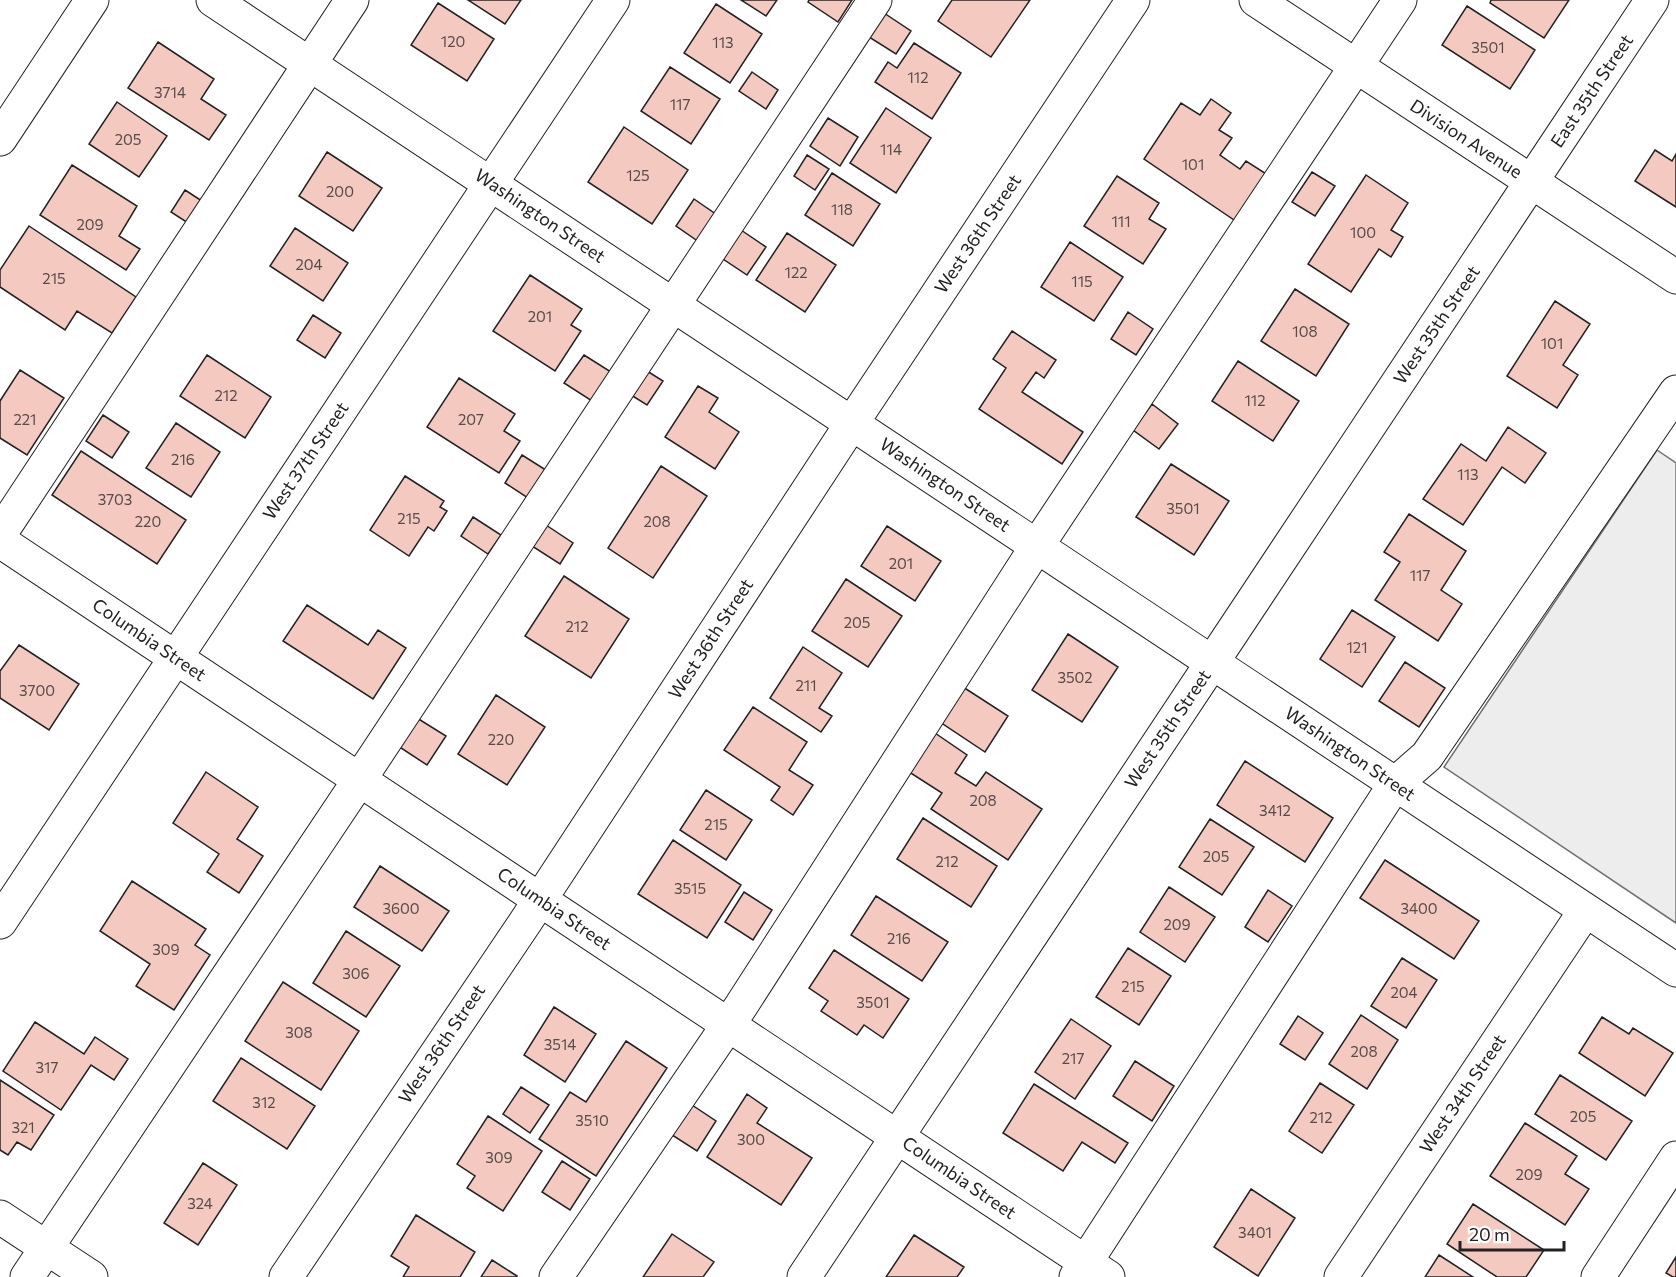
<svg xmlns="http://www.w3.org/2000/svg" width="1676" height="1277" font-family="Commissioner,sans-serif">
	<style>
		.parking { fill: #ededed; stroke: #6f6f6f; stroke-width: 1.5 }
		.building { fill: #f3c9c0; stroke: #222; stroke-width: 1.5 }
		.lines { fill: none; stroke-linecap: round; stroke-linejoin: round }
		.minor-casing { stroke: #222; stroke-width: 35 }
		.minor { stroke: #fff; stroke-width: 33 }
		.labels { text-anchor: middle; stroke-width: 4.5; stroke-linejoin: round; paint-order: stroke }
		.number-label { font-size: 15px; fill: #564c4a }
		.street-label { font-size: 18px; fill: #222; stroke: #fff }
	</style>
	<rect width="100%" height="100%" fill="#fff"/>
	<path class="parking" d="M 1657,450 L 1676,463 L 1676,923 L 1444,767 Z"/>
	<path class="building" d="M 468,0 L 521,0 L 505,24 Z
		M 741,0 L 777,0 L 766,16 Z
		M 809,0 L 852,0 L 838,22 L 808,2 Z
		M 952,0 L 1030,0 L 991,57 L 938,21 Z
		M 1491,0 L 1569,0 L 1544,38 L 1490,3 Z
		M 438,3 L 494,39 L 467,81 L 411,45 Z
		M 716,4 L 762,34 L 730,83 L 684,53 Z
		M 1467,6 L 1535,50 L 1510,89 L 1442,45 Z
		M 884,13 L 911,31 L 896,54 L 869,37 Z
		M 158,42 L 214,79 L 201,99 L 226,115 L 209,140 L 128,88 Z
		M 914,43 L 961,73 L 932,119 L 875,82 L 888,62 L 897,68 Z
		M 670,67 L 720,99 L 691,144 L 641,111 Z
		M 752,72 L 778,90 L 766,109 L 739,91 Z
		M 1211,99 L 1231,113 L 1219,130 L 1232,138 L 1220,155 L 1240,169 L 1246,161 L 1271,177 L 1240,224 L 1144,159 L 1181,103 L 1200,115 Z
		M 117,102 L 167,136 L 139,177 L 89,144 Z
		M 886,108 L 931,138 L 896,193 L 850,163 Z
		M 828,118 L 858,137 L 840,166 L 810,146 Z
		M 624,127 L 688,170 L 652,224 L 588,182 Z
		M 1655,150 L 1672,161 L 1676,154 L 1676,207 L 1635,181 Z
		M 327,152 L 382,188 L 353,231 L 299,196 Z
		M 807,155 L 829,169 L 815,190 L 794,176 Z
		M 72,165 L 137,206 L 119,236 L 140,249 L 126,270 L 40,215 Z
		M 1312,172 L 1335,186 L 1315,216 L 1292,202 Z
		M 832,173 L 880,204 L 853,246 L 805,215 Z
		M 1366,175 L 1408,203 L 1391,230 L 1403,237 L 1391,257 L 1379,249 L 1351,292 L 1308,264 Z
		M 1117,176 L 1159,203 L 1149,219 L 1166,229 L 1143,264 L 1084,226 Z
		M 185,190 L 202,201 L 188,223 L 171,212 Z
		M 694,199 L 720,217 L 702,244 L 676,226 Z
		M 29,226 L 136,297 L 112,333 L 77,311 L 65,330 L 0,287 L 0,270 Z
		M 295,228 L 348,263 L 323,301 L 270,266 Z
		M 741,230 L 766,247 L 747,275 L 723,259 Z
		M 787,233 L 836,265 L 805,312 L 756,280 Z
		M 1070,242 L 1123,277 L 1094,321 L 1041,287 Z
		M 530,275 L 582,309 L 571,325 L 581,331 L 555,371 L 493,331 Z
		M 1295,289 L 1349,324 L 1316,376 L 1261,341 Z
		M 1555,301 L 1590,324 L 1563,365 L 1578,375 L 1557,408 L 1507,376 Z
		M 1128,312 L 1153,329 L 1136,355 L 1111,339 Z
		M 313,315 L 341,333 L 325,358 L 297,340 Z
		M 1012,331 L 1056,360 L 1044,378 L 1036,372 L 1022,392 L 1083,432 L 1062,464 L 979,409 L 1006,368 L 993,359 Z
		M 207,355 L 271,397 L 245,438 L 180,396 Z
		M 584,355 L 611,372 L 592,401 L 564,383 Z
		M 1238,361 L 1299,401 L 1273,441 L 1212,401 Z
		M 20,370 L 64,398 L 27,455 L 0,438 L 0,401 Z
		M 647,371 L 663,381 L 647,405 L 631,395 Z
		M 459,378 L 515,414 L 504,431 L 520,441 L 499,473 L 427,427 Z
		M 698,386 L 718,398 L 709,412 L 739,432 L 715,469 L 665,437 Z
		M 1152,404 L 1178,424 L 1159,449 L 1133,430 Z
		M 103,415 L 129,432 L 112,458 L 86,441 Z
		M 176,423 L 220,452 L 191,497 L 146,468 Z
		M 1508,427 L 1546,453 L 1525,483 L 1502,467 L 1463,525 L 1423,499 L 1461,444 L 1486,461 Z
		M 81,451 L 186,520 L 157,564 L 52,495 Z
		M 522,455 L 549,472 L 531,500 L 505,483 Z
		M 1171,464 L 1229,501 L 1194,555 L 1136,517 Z
		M 661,466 L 707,496 L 653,578 L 608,548 Z
		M 405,476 L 444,501 L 440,507 L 447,511 L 434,531 L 428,527 L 409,556 L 370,530 Z
		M 1409,514 L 1466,551 L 1441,590 L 1462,604 L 1438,641 L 1375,600 L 1400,562 L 1384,552 Z
		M 473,517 L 501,535 L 488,554 L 461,536 Z
		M 546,525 L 573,543 L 560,564 L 532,546 Z
		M 887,526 L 941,561 L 915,601 L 861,566 Z
		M 564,576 L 629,619 L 591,678 L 525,636 Z
		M 846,579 L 902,616 L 868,667 L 812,631 Z
		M 307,605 L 368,645 L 378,630 L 406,648 L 373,699 L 283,641 Z
		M 1352,610 L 1395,637 L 1362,687 L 1320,659 Z
		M 1068,634 L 1118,667 L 1082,722 L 1032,690 Z
		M 19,645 L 79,684 L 49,730 L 0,698 L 0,671 Z
		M 803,647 L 842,673 L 819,708 L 832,716 L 821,732 L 770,698 Z
		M 1405,662 L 1445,688 L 1419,727 L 1379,701 Z
		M 963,687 L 1008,716 L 985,752 L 940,722 Z
		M 496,695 L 545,727 L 507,785 L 458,754 Z
		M 753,707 L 807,742 L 789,770 L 813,785 L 793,815 L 771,800 L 780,787 L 724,750 Z
		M 417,718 L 446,736 L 427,765 L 398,746 Z
		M 932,731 L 967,755 L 955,773 L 976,786 L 986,772 L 1042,809 L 1008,860 L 931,809 L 942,793 L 906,770 Z
		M 1245,761 L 1333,818 L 1305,862 L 1217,805 Z
		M 206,772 L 258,807 L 237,839 L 263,856 L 239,893 L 207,872 L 219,854 L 173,823 Z
		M 706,790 L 752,820 L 726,860 L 680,830 Z
		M 923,818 L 997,866 L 971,907 L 897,859 Z
		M 1210,819 L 1254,847 L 1222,895 L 1179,867 Z
		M 673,840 L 741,885 L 707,938 L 638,894 Z
		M 1385,860 L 1479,921 L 1454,959 L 1360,898 Z
		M 380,866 L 449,911 L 422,951 L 354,907 Z
		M 132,881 L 206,929 L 195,945 L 210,955 L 174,1010 L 136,986 L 150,964 L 100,931 Z
		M 1169,887 L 1215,917 L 1185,962 L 1140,932 Z
		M 1268,890 L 1292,906 L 1268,942 L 1245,927 Z
		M 744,892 L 772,910 L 753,940 L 725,922 Z
		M 876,896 L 948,942 L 922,981 L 851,935 Z
		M 346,931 L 400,966 L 366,1017 L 313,983 Z
		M 1128,948 L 1171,976 L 1139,1025 L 1096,997 Z
		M 834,950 L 909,999 L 883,1038 L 864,1025 L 857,1035 L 821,1011 L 828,1001 L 809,988 Z
		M 1402,958 L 1437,980 L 1406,1028 L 1371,1006 Z
		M 283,982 L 359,1031 L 321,1090 L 245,1041 Z
		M 554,1007 L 596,1034 L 565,1082 L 524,1055 Z
		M 1361,1015 L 1398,1040 L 1367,1089 L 1329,1064 Z
		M 1298,1016 L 1323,1033 L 1305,1060 L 1280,1044 Z
		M 1602,1017 L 1629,1034 L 1633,1028 L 1673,1053 L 1645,1096 L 1579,1053 Z
		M 1071,1019 L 1111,1046 L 1075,1099 L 1035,1072 Z
		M 35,1022 L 84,1054 L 95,1037 L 128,1059 L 114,1080 L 91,1065 L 61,1110 L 3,1071 Z
		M 626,1041 L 667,1068 L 596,1176 L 539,1139 L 570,1092 L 586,1102 Z
		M 241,1058 L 315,1106 L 287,1149 L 213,1101 Z
		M 1135,1061 L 1174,1086 L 1152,1121 L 1113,1096 Z
		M 1560,1075 L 1632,1121 L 1606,1160 L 1535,1114 Z
		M 0,1080 L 54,1115 L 31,1150 L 17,1142 L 8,1155 L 0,1150 Z
		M 1320,1083 L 1354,1105 L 1322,1153 L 1289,1131 Z
		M 1034,1084 L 1128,1143 L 1115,1163 L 1082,1142 L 1063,1171 L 1003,1133 Z
		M 521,1087 L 549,1105 L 530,1133 L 503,1114 Z
		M 747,1094 L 767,1108 L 757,1123 L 812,1158 L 781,1205 L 707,1157 Z
		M 689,1103 L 716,1121 L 697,1151 L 669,1133 Z
		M 488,1116 L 542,1151 L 503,1211 L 467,1188 L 475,1176 L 457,1164 Z
		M 1525,1123 L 1577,1156 L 1565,1174 L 1589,1189 L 1565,1225 L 1490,1176 Z
		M 562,1161 L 590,1179 L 570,1210 L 542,1192 Z
		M 203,1163 L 237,1185 L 198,1245 L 164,1223 Z
		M 1251,1189 L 1295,1218 L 1258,1276 L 1214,1247 Z
		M 1473,1204 L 1544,1250 L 1526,1277 L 1497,1277 L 1447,1244 Z
		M 416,1215 L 475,1252 L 460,1277 L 403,1277 L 409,1267 L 391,1256 Z
		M 672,1234 L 714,1262 L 703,1277 L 643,1277 Z
		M 914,1235 L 964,1267 L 957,1277 L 886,1277 Z
		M 1439,1255 L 1473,1277 L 1425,1277 Z
		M 1676,1257 L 1676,1277 L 1673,1277 L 1666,1273 Z
		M 492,1260 L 517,1276 L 516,1277 L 481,1277 Z"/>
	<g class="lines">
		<defs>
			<path id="minor" d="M 213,0 L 1676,970
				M 1256,0 L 1676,277
				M 0,139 L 92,0
				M 0,534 L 352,0
				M 0,541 L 1108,1277
				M 0,922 L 613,0
				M 0,1217 L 91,1277
				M 27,1277 L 346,800 L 875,0
				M 286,1277 L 526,921 L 852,423 L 1133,0
				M 556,1277 L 741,1006 L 1037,546 L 1400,0
				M 804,1277 L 1652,0
				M 1076,1277 L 1395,784 L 1427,756 L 1676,392
				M 1341,1277 L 1585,911
				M 1598,1277 L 1676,1158"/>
		</defs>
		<use href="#minor" class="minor-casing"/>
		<use href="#minor" class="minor"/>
	</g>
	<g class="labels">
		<g class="number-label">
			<text x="453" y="47">120</text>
			<text x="723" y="48">113</text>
			<text x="1488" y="53">3501</text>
			<text x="918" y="83">112</text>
			<text x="170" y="98">3714</text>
			<text x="680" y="110">117</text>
			<text x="128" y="145">205</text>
			<text x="891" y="155">114</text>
			<text x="1193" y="170">101</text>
			<text x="638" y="181">125</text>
			<text x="340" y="197">200</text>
			<text x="842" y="215">118</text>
			<text x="1121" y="227">111</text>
			<text x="90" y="230">209</text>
			<text x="1363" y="238">100</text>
			<text x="309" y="270">204</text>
			<text x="796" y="278">122</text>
			<text x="54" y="284">215</text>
			<text x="1082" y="287">115</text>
			<text x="540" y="322">201</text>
			<text x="1305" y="337">108</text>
			<text x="1552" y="349">101</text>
			<text x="226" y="401">212</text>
			<text x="1255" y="406">112</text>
			<text x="25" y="425">221</text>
			<text x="471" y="425">207</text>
			<text x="183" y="465">216</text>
			<text x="1468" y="480">113</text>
			<text x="115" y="505">3703</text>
			<text x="1183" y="514">3501</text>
			<text x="409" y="524">215</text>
			<text x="148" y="527">220</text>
			<text x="657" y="527">208</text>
			<text x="901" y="569">201</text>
			<text x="1420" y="581">117</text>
			<text x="857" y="628">205</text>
			<text x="577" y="632">212</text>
			<text x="1357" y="653">121</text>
			<text x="1075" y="683">3502</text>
			<text x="806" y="691">211</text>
			<text x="37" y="696">3700</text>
			<text x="501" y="745">220</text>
			<text x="983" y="806">208</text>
			<text x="1275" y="816">3412</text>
			<text x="716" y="830">215</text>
			<text x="1216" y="862">205</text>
			<text x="947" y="867">212</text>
			<text x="690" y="894">3515</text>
			<text x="401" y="914">3600</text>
			<text x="1419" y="914">3400</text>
			<text x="1177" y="930">209</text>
			<text x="899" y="944">216</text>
			<text x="166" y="955">309</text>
			<text x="356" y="979">306</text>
			<text x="1133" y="992">215</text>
			<text x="1404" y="998">204</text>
			<text x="873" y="1008">3501</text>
			<text x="299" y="1038">308</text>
			<text x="560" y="1050">3514</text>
			<text x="1364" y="1057">208</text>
			<text x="1073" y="1064">217</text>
			<text x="47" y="1073">317</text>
			<text x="264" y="1108">312</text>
			<text x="1583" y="1122">205</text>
			<text x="1321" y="1123">212</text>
			<text x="592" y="1126">3510</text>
			<text x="23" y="1133">321</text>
			<text x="751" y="1145">300</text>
			<text x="499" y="1163">309</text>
			<text x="1529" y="1180">209</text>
			<text x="200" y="1209">324</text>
			<text x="1255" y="1238">3401</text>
		</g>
		<g class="street-label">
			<text transform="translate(1592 91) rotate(-56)" y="6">East 35th Street</text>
			<text transform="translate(1466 139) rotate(33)" y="6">Division Avenue</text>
			<text transform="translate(540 216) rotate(34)" y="6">Washington Street</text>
			<text transform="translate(978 234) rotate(-56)" y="6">West 36th Street</text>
			<text transform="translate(1437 325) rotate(-56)" y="6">West 35th Street</text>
			<text transform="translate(306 461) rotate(-56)" y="6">West 37th Street</text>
			<text transform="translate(945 485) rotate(34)" y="6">Washington Street</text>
			<text transform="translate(711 639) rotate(-57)" y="6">West 36th Street</text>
			<text transform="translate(149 640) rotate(34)" y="6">Columbia Street</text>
			<text transform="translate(1168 729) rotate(-56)" y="6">West 35th Street</text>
			<text transform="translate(1350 754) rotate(34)" y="6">Washington Street</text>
			<text transform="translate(554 909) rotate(34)" y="6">Columbia Street</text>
			<text transform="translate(442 1044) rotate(-56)" y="6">West 36th Street</text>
			<text transform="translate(1463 1094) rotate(-56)" y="6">West 34th Street</text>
			<text transform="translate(959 1178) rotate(34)" y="6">Columbia Street</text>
		</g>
	</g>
	<path d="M1460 1241v9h104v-9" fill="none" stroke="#222222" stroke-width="3"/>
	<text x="1469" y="1241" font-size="18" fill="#222222" stroke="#ffffff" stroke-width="4.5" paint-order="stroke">20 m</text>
</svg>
